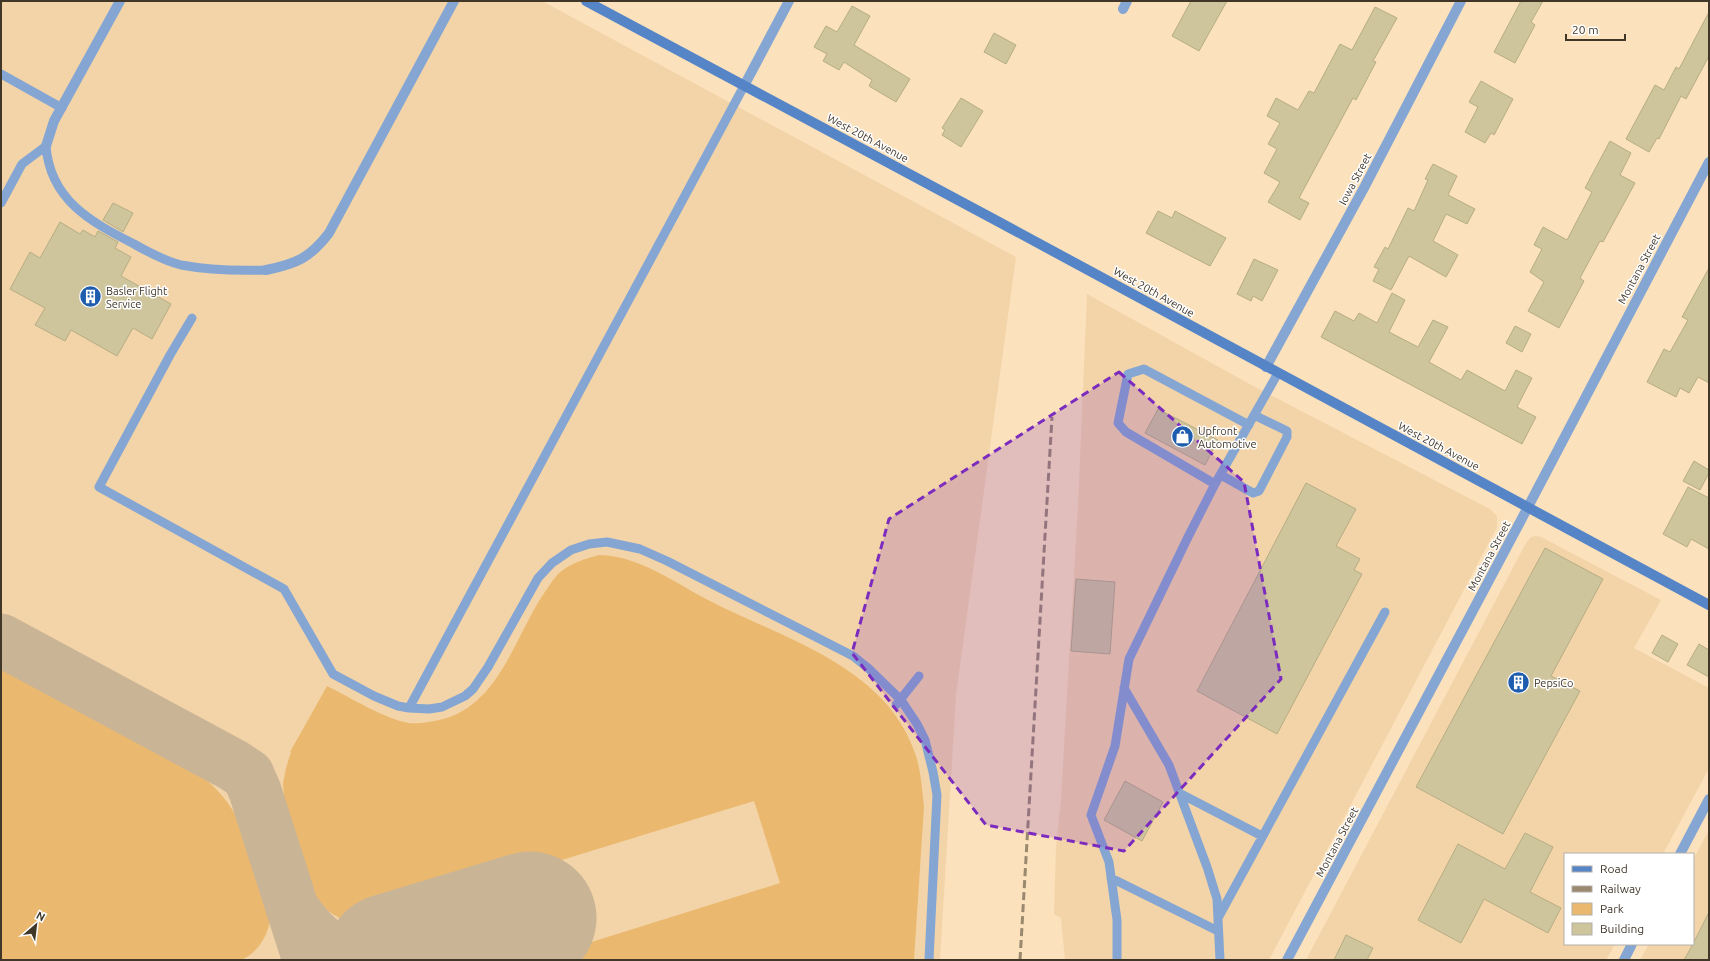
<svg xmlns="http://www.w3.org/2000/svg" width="1710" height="961" font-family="Ubuntu,sans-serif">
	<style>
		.built { fill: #f3d4a8 }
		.green { fill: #eab96f }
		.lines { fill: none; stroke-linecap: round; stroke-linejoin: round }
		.taxiway { stroke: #cab496; stroke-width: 53 }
		.runway { stroke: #cab496; stroke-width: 133 }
		.building { fill: #cfc59c; stroke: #b6ad84 }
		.service { stroke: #85a6d3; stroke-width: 9 }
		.minor { stroke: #85a6d3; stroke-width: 10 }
		.secondary { stroke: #5585c7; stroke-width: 10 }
		.rail { stroke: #9a886f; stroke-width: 3; stroke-dasharray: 8 4; stroke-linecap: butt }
		.marked { fill: #7b2cbf; fill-opacity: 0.2; stroke: #7b2cbf; stroke-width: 3; stroke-dasharray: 8 5; stroke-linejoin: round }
		.labels { text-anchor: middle; stroke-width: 3; stroke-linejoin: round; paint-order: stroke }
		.street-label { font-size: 11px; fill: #413729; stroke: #fff }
		.poi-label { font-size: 11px; fill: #413729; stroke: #fff; text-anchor: start }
	</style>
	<rect width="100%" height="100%" fill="#fbe1bc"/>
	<path class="built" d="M 1,1 L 542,1 L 1016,257 L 956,695 L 940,960 L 1,960 Z
		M 1087,294 L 1255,387 L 1490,509 L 1497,516 L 1497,527 L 1269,960 L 1065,960 L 1061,918 L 1054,914 L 1056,847 L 1061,800 L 1078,506 Z
		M 1536,536 L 1541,537 L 1661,600 L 1634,648 L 1709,688 L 1709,768 L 1663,854 L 1565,854 L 1565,944 L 1615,944 L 1606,960 L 1306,960 L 1526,543 L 1531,537 Z
		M 1709,830 L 1709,960 L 1640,960 L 1649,944 L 1693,944 L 1693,860 Z"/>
	<path class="green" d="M 599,555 C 640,556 675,583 710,601 C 784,639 885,666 915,753 C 921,770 922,789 924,807 L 914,960 L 534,960 L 780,883 L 754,801 L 356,923 C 339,920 327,912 316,899 L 285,810 L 283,783 L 286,768 L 291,752 L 290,752 L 327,686 C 350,697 384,719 409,723 C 419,724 430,722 439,720 C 495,708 513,644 539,601 C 545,592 551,582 558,574 C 570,563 585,559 599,555 Z
		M 1,666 L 192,769 C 195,774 205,778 211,784 C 225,797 235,812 243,829 L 270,911 C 272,930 259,953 241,960 L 1,960 Z"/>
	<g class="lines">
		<path class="taxiway" d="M 1,640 L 233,765 L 248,775 L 255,791 L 309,960
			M 293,909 C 312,937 334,958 371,959 C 380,960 390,958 399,957"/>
		<path class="runway" d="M 391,960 L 530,918"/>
	</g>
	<path class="building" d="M 1191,1 L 1227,1 L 1199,51 L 1172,36 Z
		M 1521,1 L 1543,1 L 1531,22 L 1535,25 L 1515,63 L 1494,52 Z
		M 852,6 L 870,16 L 854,45 L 910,79 L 896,102 L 869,86 L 872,80 L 844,62 L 839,70 L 823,61 L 827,54 L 814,47 L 826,26 L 837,32 Z
		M 1375,7 L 1397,18 L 1373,61 L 1376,62 L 1356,100 L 1353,98 L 1299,198 L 1309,203 L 1300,220 L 1268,202 L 1280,182 L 1264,173 L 1277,149 L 1268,144 L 1280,123 L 1267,116 L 1276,98 L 1298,110 L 1309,91 L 1314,93 L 1340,44 L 1352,50 Z
		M 1709,12 L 1709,56 L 1686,99 L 1681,96 L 1659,139 L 1657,138 L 1649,152 L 1626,139 L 1655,85 L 1664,90 L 1676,67 L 1679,69 Z
		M 994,33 L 1016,45 L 1006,64 L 984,52 Z
		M 1481,81 L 1513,99 L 1494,135 L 1491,133 L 1485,143 L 1465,132 L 1478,107 L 1469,102 Z
		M 961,98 L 983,111 L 961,147 L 942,135 L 945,130 L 942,128 Z
		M 1610,141 L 1631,153 L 1620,175 L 1635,183 L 1603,242 L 1600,241 L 1580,278 L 1584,281 L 1559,328 L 1528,311 L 1544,282 L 1530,272 L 1542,249 L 1534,245 L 1543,227 L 1567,240 L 1592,192 L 1585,188 Z
		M 1433,164 L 1457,176 L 1448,195 L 1475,209 L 1467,224 L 1446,214 L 1433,241 L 1458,255 L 1446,277 L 1409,256 L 1391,290 L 1373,281 L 1379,269 L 1374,267 L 1385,247 L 1388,249 L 1408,208 L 1414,211 L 1428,180 L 1425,179 Z
		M 113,203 L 133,213 L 123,232 L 103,220 Z
		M 1158,211 L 1172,218 L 1175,211 L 1226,238 L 1210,266 L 1146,233 Z
		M 60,222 L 80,234 L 83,230 L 95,237 L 98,231 L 118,242 L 115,248 L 131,257 L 121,276 L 171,304 L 152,339 L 133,328 L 117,356 L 71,330 L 65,341 L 35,325 L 45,308 L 10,289 L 30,252 L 40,258 Z
		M 1254,259 L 1278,270 L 1262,301 L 1253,296 L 1251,301 L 1237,294 Z
		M 1709,268 L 1709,383 L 1698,377 L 1689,393 L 1680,388 L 1676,397 L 1647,382 L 1664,349 L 1670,352 L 1688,320 L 1682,317 Z
		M 1392,293 L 1405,300 L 1389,332 L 1418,347 L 1433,320 L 1448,327 L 1429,362 L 1461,380 L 1467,370 L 1505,391 L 1516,370 L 1532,378 L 1517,407 L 1536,417 L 1522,444 L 1321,337 L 1335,311 L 1354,321 L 1359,313 L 1377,323 Z
		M 1515,326 L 1531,334 L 1522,352 L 1506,343 Z
		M 1158,409 L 1218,440 L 1205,465 L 1145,433 Z
		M 1694,461 L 1709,470 L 1709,473 L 1700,490 L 1683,481 Z
		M 1306,483 L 1356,509 L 1336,546 L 1360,559 L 1354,570 L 1362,574 L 1277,734 L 1197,691 Z
		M 1688,487 L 1709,498 L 1709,549 L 1691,539 L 1687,547 L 1663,534 Z
		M 1545,548 L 1603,579 L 1551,676 L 1580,691 L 1503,834 L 1416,787 Z
		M 1076,579 L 1115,582 L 1110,654 L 1071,651 Z
		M 1662,635 L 1678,644 L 1668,662 L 1652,653 Z
		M 1699,644 L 1709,650 L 1709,677 L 1687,665 Z
		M 1125,781 L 1163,802 L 1142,841 L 1104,820 Z
		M 1525,833 L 1553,847 L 1530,892 L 1561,908 L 1548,933 L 1484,899 L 1461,943 L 1418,920 L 1458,844 L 1505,869 Z
		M 1709,912 L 1709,960 L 1684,960 L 1693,944 Z
		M 1346,935 L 1373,948 L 1367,960 L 1334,960 Z"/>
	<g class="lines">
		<path class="service" d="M 1,74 L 62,108
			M 46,146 C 50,200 91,222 134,244 C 148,252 165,261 181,265 C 208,270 238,271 266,270
			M 1,203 L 22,164 L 46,146
			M 192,318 L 170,355 L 99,487 L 284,589 L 333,674 L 374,696 L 398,706 L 409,708 L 429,709 L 442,707 L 465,696 L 473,689 L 488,667 L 538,578 L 552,563 L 571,550 L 589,544 L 607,542 L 640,549 L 667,561 L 853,656 L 868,668 L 901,700 L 917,724 L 925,740 L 933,772 L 937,795 L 929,960
			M 1221,475 L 1253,493 L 1259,491 L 1287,437 L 1287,431 L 1254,415
			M 1215,484 L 1126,432 L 1118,423 L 1128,374 L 1144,369 L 1249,425
			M 1124,688 L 1169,765 L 1207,867
			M 896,705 L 919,676
			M 409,708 L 744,86
			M 1181,794 L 1262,836
			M 1208,870 L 1217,899 L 1220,960
			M 1111,878 L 1218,931
			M 1218,918 L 1385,612
			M 1117,960 L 1117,920 L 1109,862 L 1091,815 L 1115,746 L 1129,659 L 1188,537 L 1215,484 L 1278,373"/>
		<path class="minor" d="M 1123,9 L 1127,1
			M 744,86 L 789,1
			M 46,146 L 54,121 L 120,1
			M 266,270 C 296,264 310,258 329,233 L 454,1
			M 1266,367 L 1365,186 L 1461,1
			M 1680,854 L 1709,799
			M 1287,960 L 1528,507 L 1709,162
			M 1624,960 L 1632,944"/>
		<path class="secondary" d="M 586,1 L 999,222 L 1709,605"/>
		<path class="rail" d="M 1020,960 L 1052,417"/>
	</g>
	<path class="marked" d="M 1119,372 L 1244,482 L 1281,679 L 1124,851 L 986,825 L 852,653 L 889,519 Z"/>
	<defs>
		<symbol id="building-disc" viewBox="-11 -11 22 22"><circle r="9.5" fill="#1e5cad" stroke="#fff"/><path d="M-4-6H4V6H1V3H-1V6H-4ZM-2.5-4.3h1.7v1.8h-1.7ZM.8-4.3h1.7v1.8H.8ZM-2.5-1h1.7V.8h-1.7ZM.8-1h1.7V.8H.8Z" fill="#fff"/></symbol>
		<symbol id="shop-disc" viewBox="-11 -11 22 22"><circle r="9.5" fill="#1e5cad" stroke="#fff"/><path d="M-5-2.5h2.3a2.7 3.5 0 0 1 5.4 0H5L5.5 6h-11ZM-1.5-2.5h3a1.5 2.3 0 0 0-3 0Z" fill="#fff"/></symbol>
	</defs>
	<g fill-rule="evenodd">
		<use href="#building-disc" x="78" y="284" width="25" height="25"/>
		<use href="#shop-disc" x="1170" y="424" width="25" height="25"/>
		<use href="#building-disc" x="1506" y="670" width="25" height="25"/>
	</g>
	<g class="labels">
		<g class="street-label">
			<text transform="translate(868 138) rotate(28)" y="4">West 20th Avenue</text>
			<text transform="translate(1355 179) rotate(-62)" y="4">Iowa Street</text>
			<text transform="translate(1639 269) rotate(-62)" y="4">Montana Street</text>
			<text transform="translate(1154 292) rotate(29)" y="4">West 20th Avenue</text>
			<text transform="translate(1439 446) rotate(28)" y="4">West 20th Avenue</text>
			<text transform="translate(1489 556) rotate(-62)" y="4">Montana Street</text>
			<text transform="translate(1337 842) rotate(-62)" y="4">Montana Street</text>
		</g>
		<g class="poi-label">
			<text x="106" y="295">Basler Flight<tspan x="106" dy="13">Service</tspan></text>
			<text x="1198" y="435">Upfront<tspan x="1198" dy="13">Automotive</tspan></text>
			<text x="1534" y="687">PepsiCo</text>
		</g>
	</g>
	<rect width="1710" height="961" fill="none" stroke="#413729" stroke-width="4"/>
	<rect x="1564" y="853" width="130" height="92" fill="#ffffff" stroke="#b3afa9"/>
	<rect x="1572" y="866" width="20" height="6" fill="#5585c7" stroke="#b3afa9"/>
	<text x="1600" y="873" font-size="12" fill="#413729">Road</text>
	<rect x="1572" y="886" width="20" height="6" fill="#9a886f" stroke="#b3afa9"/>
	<text x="1600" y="893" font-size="12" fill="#413729">Railway</text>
	<rect x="1572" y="903" width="20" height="12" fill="#eab96f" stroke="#b3afa9"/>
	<text x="1600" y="913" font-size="12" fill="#413729">Park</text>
	<rect x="1572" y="923" width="20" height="12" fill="#cfc59c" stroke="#b3afa9"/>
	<text x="1600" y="933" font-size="12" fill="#413729">Building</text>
	<g transform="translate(36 925) rotate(28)" stroke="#ffffff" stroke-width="3" paint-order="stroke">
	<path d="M0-3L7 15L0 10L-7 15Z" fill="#413729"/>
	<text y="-6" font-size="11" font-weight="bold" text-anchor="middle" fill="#413729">N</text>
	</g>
	<path d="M1566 34v6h59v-6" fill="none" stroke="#413729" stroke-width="2"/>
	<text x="1572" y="34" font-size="12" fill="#413729" stroke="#ffffff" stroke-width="3" paint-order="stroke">20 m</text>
</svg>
